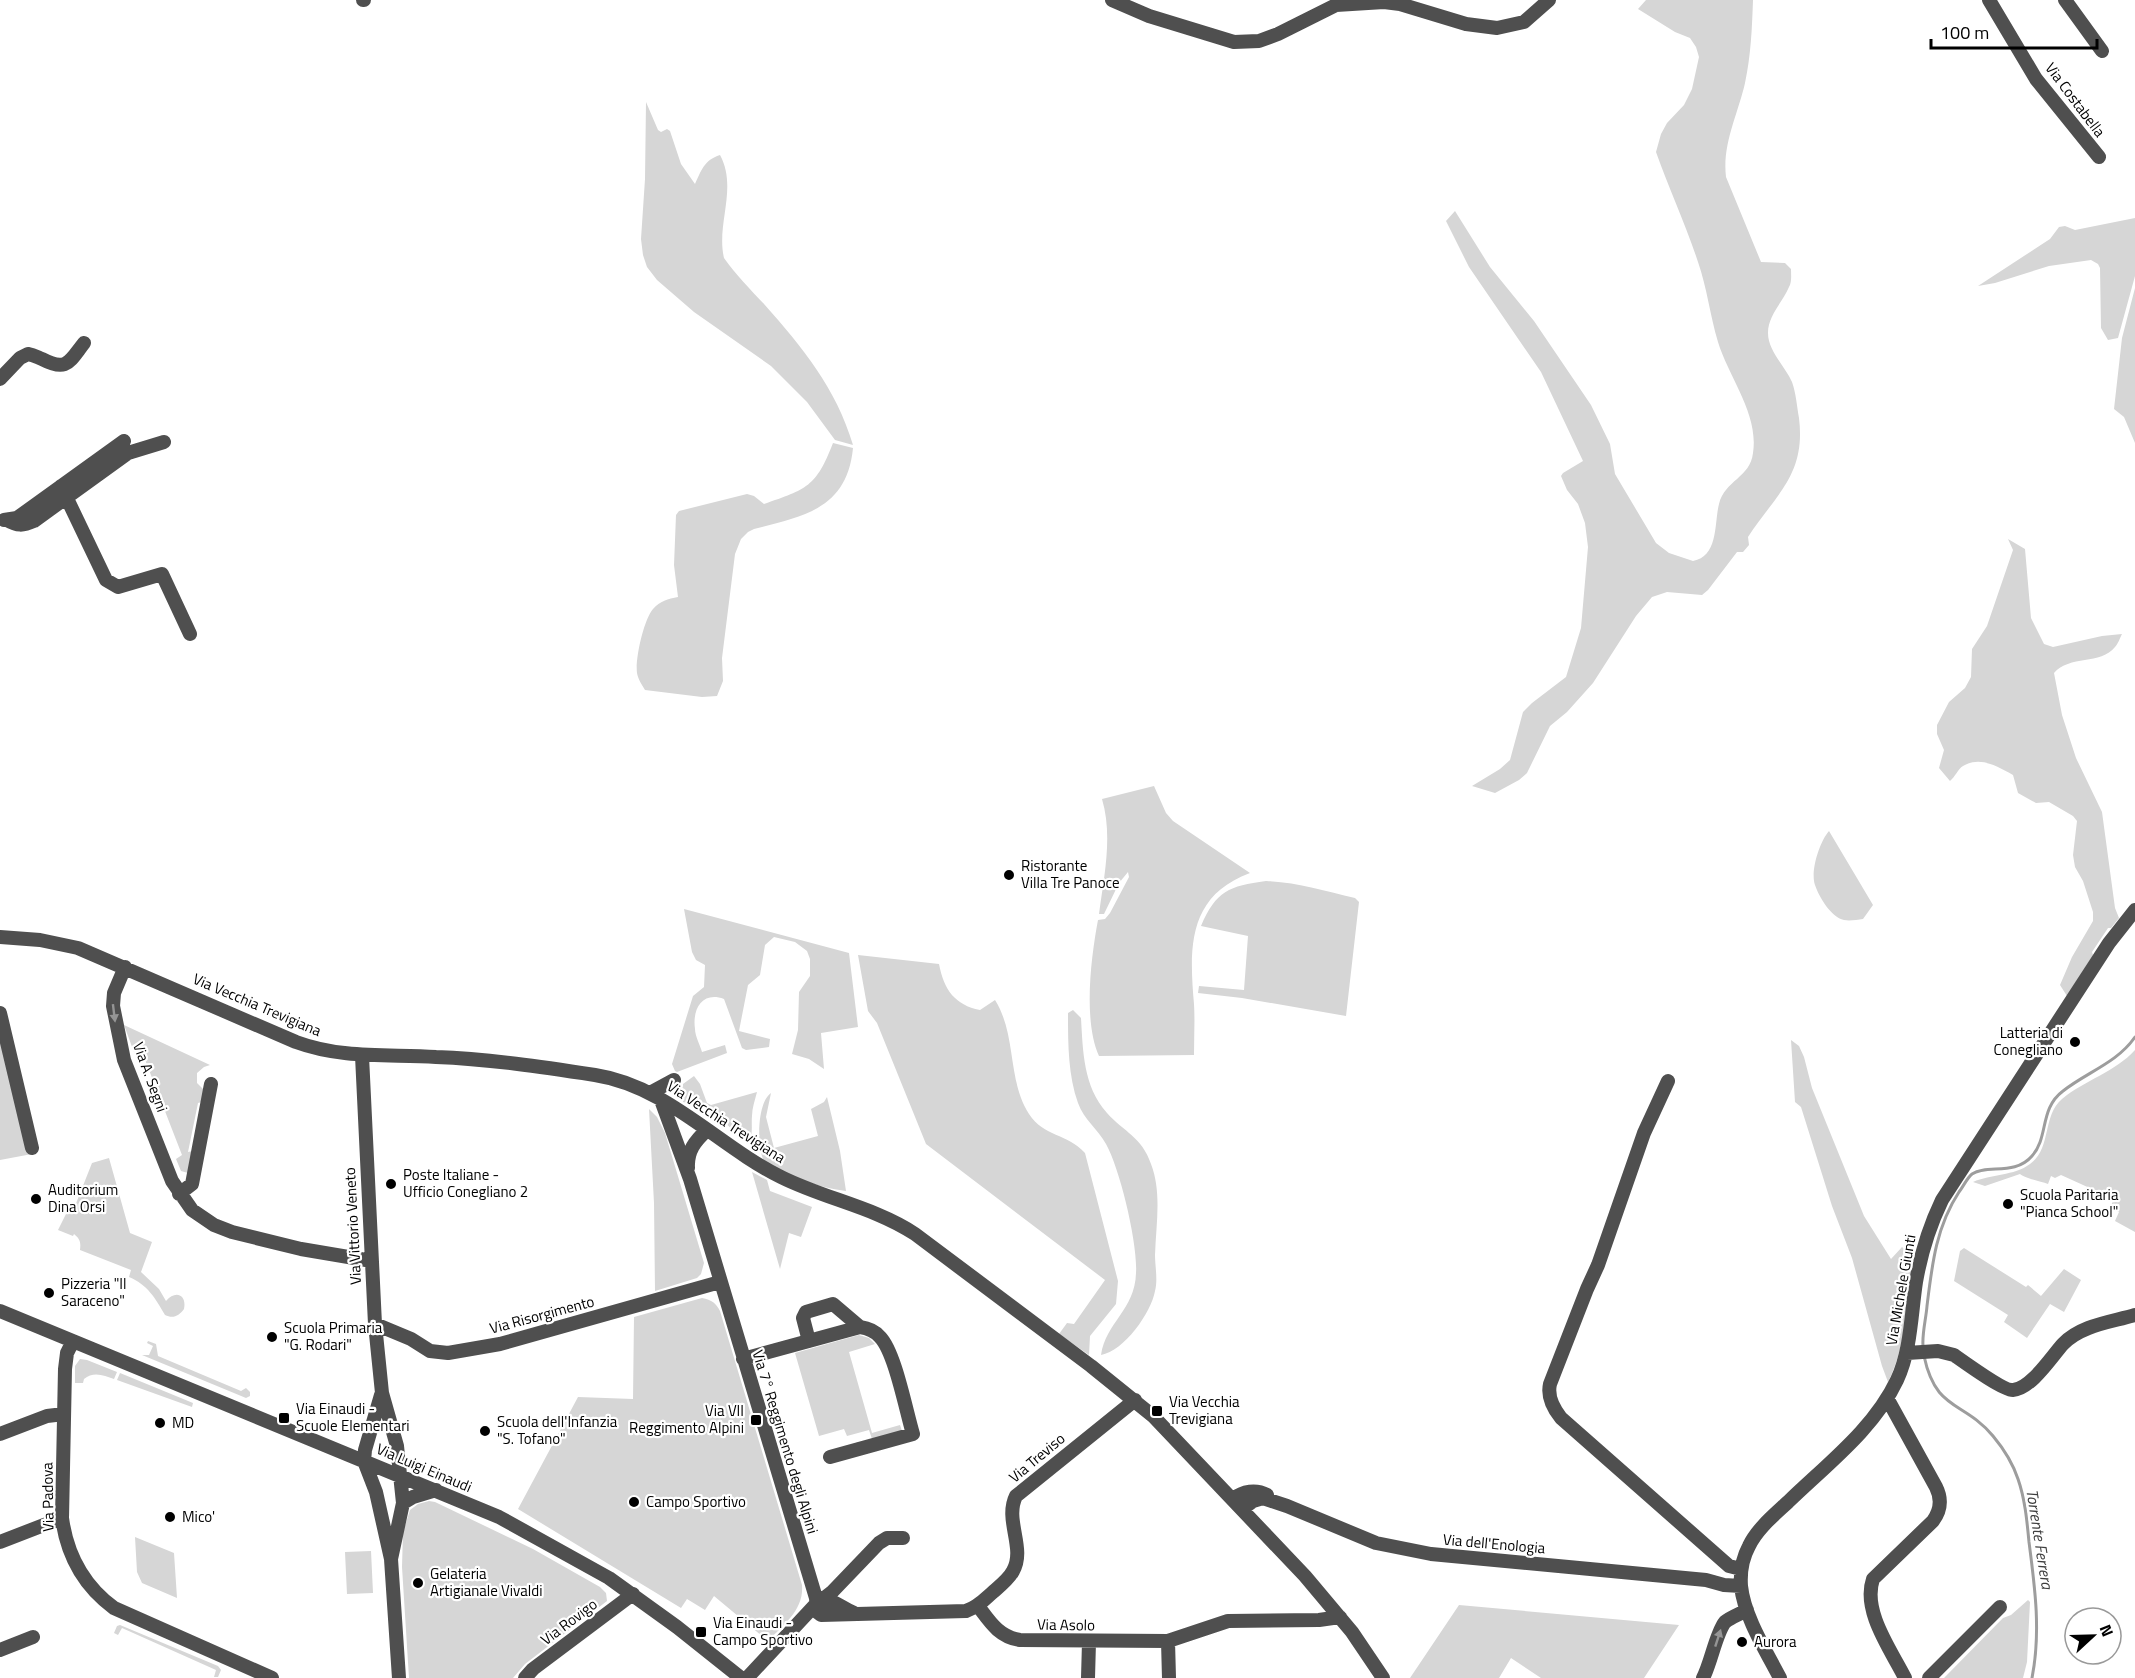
<svg xmlns="http://www.w3.org/2000/svg" width="2135" height="1678" font-family="'Titillium Web',sans-serif">
	<style>
		.green { fill: #d6d6d6 }
		.lines { fill: none; stroke-linecap: round; stroke-linejoin: round }
		.stream { stroke: #9d9d9d; stroke-width: 3 }
		.minor { stroke: #4f4f4f; stroke-width: 14 }
		.oneway { fill: #959595 }
		.poi-dot { fill: #000; stroke: #fff; stroke-width: 2 }
		.labels { text-anchor: middle; stroke-width: 4.5; stroke-linejoin: round; paint-order: stroke }
		.street-label { font-size: 15px; fill: #000; stroke: #fff }
		.poi-label { font-size: 15px; fill: #000; stroke: #fff; text-anchor: start }
		.water-label { font-size: 16px; font-style: italic; fill: #3e3e3e; stroke: #fff }
	</style>
	<rect width="100%" height="100%" fill="#fff"/>
	<path class="green" d="M 1646,0 L 1753,0 C 1752,28 1751,55 1745,83 C 1738,114 1722,144 1726,177 L 1761,262 L 1785,263 L 1791,269 C 1791,275 1792,282 1789,287 C 1783,302 1768,315 1768,333 C 1768,351 1785,366 1792,382 C 1796,393 1797,407 1799,418 C 1806,475 1776,494 1748,537 L 1749,545 L 1743,552 L 1737,552 L 1708,590 L 1702,595 L 1667,592 L 1652,597 L 1636,616 L 1593,683 L 1567,712 L 1550,726 L 1527,773 L 1519,780 L 1495,793 L 1472,786 L 1500,769 L 1510,760 L 1523,712 L 1532,703 L 1566,677 L 1581,628 L 1588,547 L 1585,523 L 1578,504 L 1567,490 L 1561,476 L 1563,473 L 1583,461 L 1541,372 L 1469,267 L 1446,221 L 1455,211 L 1490,267 L 1534,321 L 1591,405 L 1610,444 L 1615,474 L 1656,543 L 1669,553 L 1693,561 C 1719,556 1714,523 1719,504 C 1725,480 1750,478 1753,453 C 1759,414 1729,378 1718,342 C 1710,315 1707,288 1698,262 C 1686,225 1669,189 1656,152 L 1661,134 L 1667,123 L 1684,105 L 1692,89 L 1699,57 L 1696,47 L 1690,38 L 1675,32 L 1638,9 Z
		M 646,102 L 658,130 L 661,132 L 667,129 L 670,131 L 681,164 L 695,184 C 701,171 704,160 720,155 C 738,188 716,224 724,258 C 736,275 750,289 764,304 C 803,348 836,388 853,445 L 835,440 L 807,402 L 771,366 L 694,312 L 657,280 L 647,267 L 643,255 L 641,239 L 645,179 Z
		M 2135,218 L 2135,276 L 2118,338 L 2108,340 L 2101,328 L 2100,268 L 2098,264 L 2091,260 L 2049,266 L 1995,283 L 1978,286 L 2050,239 L 2059,227 L 2065,226 L 2075,230 Z
		M 2135,288 L 2135,443 L 2124,417 L 2114,409 L 2122,338 Z
		M 833,443 L 853,448 C 847,509 804,516 754,529 L 748,532 L 741,539 L 735,554 L 722,658 L 723,681 L 717,696 L 702,697 L 645,690 C 642,685 638,679 637,673 C 635,659 644,619 653,609 C 660,601 668,599 678,597 L 674,565 L 676,515 L 679,511 L 747,494 L 754,496 L 764,504 C 807,489 816,487 833,443 Z
		M 2008,539 L 2025,549 L 2031,618 L 2044,644 L 2053,647 L 2102,636 L 2122,634 C 2120,638 2118,644 2115,647 C 2101,665 2069,655 2054,673 L 2062,715 L 2076,758 L 2102,812 L 2115,908 L 2119,918 L 2111,928 L 2108,928 L 2092,952 L 2093,955 L 2067,996 L 2060,985 L 2072,957 L 2093,921 L 2093,912 L 2083,881 L 2075,867 L 2073,855 L 2077,821 L 2073,816 L 2049,802 L 2036,803 L 2018,793 L 2013,775 C 1997,766 1980,756 1963,766 C 1958,769 1955,777 1950,781 L 1939,768 L 1944,750 L 1937,734 L 1937,725 L 1949,702 L 1965,688 L 1971,677 L 1972,649 L 1987,626 L 2013,550 Z
		M 1154,786 L 1166,813 L 1173,821 L 1250,873 C 1188,896 1189,947 1194,1004 C 1195,1021 1194,1038 1194,1055 L 1099,1056 C 1083,1021 1091,957 1098,920 L 1105,919 L 1110,913 L 1129,877 L 1128,872 L 1119,883 L 1104,914 L 1099,914 C 1104,876 1113,836 1102,799 Z
		M 1829,831 L 1873,905 L 1863,919 C 1857,920 1849,921 1844,920 C 1831,917 1819,897 1815,885 C 1810,871 1820,841 1829,831 Z
		M 1266,881 C 1296,882 1325,891 1355,898 L 1359,902 L 1346,1016 L 1242,998 L 1198,993 L 1199,986 L 1244,990 L 1248,936 L 1201,926 C 1216,891 1229,886 1266,881 Z
		M 684,909 L 849,953 L 858,1027 L 821,1033 L 824,1069 L 809,1059 L 792,1054 L 798,1030 L 799,992 L 810,976 L 810,959 L 807,951 L 795,942 L 774,937 L 765,945 L 760,975 L 748,985 L 739,1031 L 770,1039 L 769,1047 L 746,1050 L 742,1048 L 724,999 C 703,991 692,1008 695,1029 C 695,1036 700,1045 702,1052 L 725,1045 L 727,1053 L 677,1072 L 675,1071 L 672,1064 L 693,996 L 704,987 L 705,965 L 696,960 L 692,952 Z
		M 858,955 L 939,964 C 944,990 955,1005 980,1010 L 995,1000 C 1017,1035 1007,1080 1029,1114 C 1044,1137 1067,1133 1085,1153 L 1118,1281 L 1116,1304 L 1090,1336 L 1089,1355 L 1059,1334 L 1067,1323 L 1074,1324 L 1105,1280 L 926,1144 L 877,1023 L 868,1011 Z
		M 1073,1010 L 1081,1018 C 1083,1051 1083,1086 1107,1113 C 1124,1132 1142,1137 1151,1164 C 1162,1193 1156,1224 1155,1255 C 1155,1266 1158,1280 1155,1291 C 1151,1313 1124,1351 1101,1355 C 1106,1322 1135,1310 1136,1273 C 1138,1244 1120,1169 1106,1144 C 1098,1129 1084,1120 1078,1103 C 1068,1075 1068,1043 1068,1013 Z
		M 124,1025 L 210,1065 L 204,1067 L 197,1073 L 197,1083 L 205,1091 L 206,1101 L 198,1103 L 188,1152 L 197,1150 L 188,1173 L 181,1171 L 176,1159 L 182,1155 L 142,1052 L 135,1055 Z
		M 0,1040 L 32,1154 L 0,1160 Z
		M 1791,1040 L 1799,1046 L 1804,1057 L 1812,1088 L 1864,1216 L 1891,1259 L 1902,1247 L 1915,1259 C 1908,1298 1906,1347 1888,1382 L 1882,1366 L 1852,1258 L 1832,1206 L 1801,1107 L 1795,1102 Z
		M 2135,1050 L 2135,1232 L 2115,1221 L 2119,1212 L 2110,1208 L 2114,1199 L 2061,1175 L 2055,1178 L 2051,1176 L 2048,1184 C 2040,1181 2024,1178 2020,1174 L 1985,1186 L 1973,1182 C 1991,1174 2014,1176 2030,1164 C 2052,1148 2042,1116 2062,1099 C 2085,1080 2115,1072 2135,1050 Z
		M 694,1076 L 700,1084 L 707,1103 L 711,1105 L 757,1092 C 755,1100 752,1108 752,1116 C 751,1125 754,1137 747,1144 L 709,1107 L 683,1102 L 682,1092 L 683,1084 Z
		M 771,1093 L 766,1117 L 774,1148 L 818,1136 L 811,1109 L 824,1102 L 827,1097 L 840,1151 L 846,1191 C 822,1188 782,1176 763,1159 C 757,1144 757,1103 771,1093 Z
		M 649,1109 L 657,1117 L 665,1133 L 704,1263 L 701,1274 L 697,1278 L 655,1291 L 654,1203 Z
		M 109,1158 L 130,1233 L 152,1242 L 141,1272 L 159,1289 L 166,1301 C 175,1290 187,1294 184,1309 C 179,1316 173,1319 165,1315 C 155,1298 148,1285 129,1277 L 131,1270 L 80,1250 C 81,1242 80,1239 74,1234 L 73,1236 L 58,1230 L 66,1214 L 73,1211 L 92,1163 Z
		M 752,1172 L 767,1180 L 770,1191 L 812,1207 L 801,1237 L 789,1233 L 780,1269 Z
		M 1964,1248 L 2026,1287 L 2028,1285 L 2041,1296 L 2064,1269 L 2081,1280 L 2064,1312 L 2050,1304 L 2027,1338 L 2004,1322 L 2008,1315 L 1954,1281 L 1960,1251 Z
		M 702,1298 C 712,1300 716,1303 720,1311 L 802,1585 C 804,1610 784,1624 768,1641 L 714,1596 L 705,1610 L 687,1599 L 681,1608 L 518,1509 L 578,1397 L 633,1399 L 634,1317 Z
		M 859,1335 L 869,1338 L 875,1344 L 849,1352 L 872,1433 L 900,1425 L 902,1431 L 872,1439 L 869,1430 L 847,1436 L 844,1429 L 819,1436 L 795,1353 Z
		M 148,1341 L 156,1344 L 158,1356 L 241,1391 L 246,1388 L 250,1392 L 250,1396 L 246,1398 L 142,1355 L 149,1355 L 153,1346 L 147,1343 Z
		M 80,1359 L 87,1360 L 117,1372 L 114,1379 C 104,1375 93,1371 84,1379 L 83,1383 L 75,1383 L 75,1366 Z
		M 120,1373 L 193,1403 L 192,1407 L 117,1380 Z
		M 429,1501 L 435,1502 L 533,1549 L 600,1587 L 606,1593 L 607,1601 L 525,1664 L 513,1678 L 409,1678 L 402,1567 L 403,1532 L 410,1510 L 418,1504 Z
		M 135,1537 L 174,1553 L 177,1598 L 142,1583 L 137,1572 Z
		M 371,1551 L 373,1593 L 347,1594 L 345,1552 Z
		M 2028,1600 L 2030,1602 L 2027,1662 L 2023,1678 L 1944,1678 L 2003,1618 L 2011,1615 Z
		M 1459,1605 L 1679,1625 L 1644,1678 L 1541,1678 L 1511,1658 L 1499,1678 L 1410,1678 Z
		M 120,1625 L 218,1666 L 221,1670 L 218,1677 L 214,1677 L 216,1670 L 122,1628 L 118,1635 L 114,1633 L 117,1626 Z"/>
	<g class="lines">
		<path class="stream" d="M 1923,1346 C 1922,1333 1926,1319 1927,1306 C 1932,1265 1936,1227 1959,1192 C 1963,1187 1967,1178 1972,1174 C 1987,1164 2015,1176 2032,1156 C 2049,1137 2039,1109 2063,1091 C 2087,1072 2117,1063 2135,1037
			M 1924,1356 C 1936,1412 1963,1400 1993,1436 C 2003,1448 2013,1464 2018,1479 C 2025,1499 2027,1521 2029,1542 C 2035,1588 2041,1632 2032,1678"/>
		<path class="minor" d="M 363,0 L 364,0
			M 1112,0 L 1149,16 L 1234,42 L 1259,41 L 1278,34 L 1336,5 L 1384,2 L 1400,4 L 1466,24 L 1497,28 L 1524,22 L 1549,0
			M 1989,0 L 2036,79 L 2099,157
			M 2065,0 L 2102,51
			M 0,379 L 20,358 L 28,354 C 34,355 37,357 42,359 C 67,372 69,362 84,343
			M 61,486 L 106,580 L 118,587 L 162,574 L 190,634
			M 4,520 L 17,518 L 124,441
			M 7,520 C 17,526 23,526 34,521 L 128,453 L 164,442
			M 0,937 L 40,940 L 78,948 L 296,1042 C 342,1059 388,1054 436,1057 C 489,1059 543,1067 595,1075 C 667,1086 718,1146 781,1177 C 825,1199 874,1207 915,1234 L 1091,1366 L 1153,1416 L 1305,1576 L 1352,1632 L 1383,1678
			M 125,967 L 114,993 L 113,1006 L 124,1060 L 172,1181 L 192,1210 L 214,1225 L 232,1232 L 301,1249 L 372,1261
			M 0,1013 L 32,1148
			M 362,1056 L 375,1324 L 382,1393 L 397,1446 L 403,1503 L 391,1559
			M 1668,1081 L 1644,1133 L 1598,1265 L 1587,1289 L 1550,1384 C 1547,1397 1553,1408 1561,1418 L 1729,1566 L 1741,1569
			M 650,1093 L 674,1080
			M 661,1100 L 690,1179 L 816,1598 L 817,1612 L 821,1615 L 966,1611 C 978,1607 985,1599 993,1592 C 1000,1586 1009,1579 1013,1571 C 1026,1548 1004,1520 1016,1496 L 1135,1400
			M 688,1168 C 687,1151 695,1141 707,1130
			M 179,1194 L 192,1184 L 211,1084
			M 0,1311 L 499,1517 L 609,1578 L 677,1627 L 741,1678
			M 375,1324 L 411,1339 L 430,1351 L 448,1353 L 500,1344 L 720,1282
			M 73,1341 L 67,1353 L 65,1369 L 62,1518 C 67,1555 84,1586 114,1608 L 272,1678
			M 809,1341 L 803,1318 L 806,1312 L 833,1304 L 860,1327
			M 1907,1353 L 1938,1351 L 1954,1355 C 1964,1362 2004,1391 2013,1390 C 2031,1389 2052,1356 2063,1344 C 2081,1325 2112,1322 2135,1315
			M 743,1359 L 860,1327 C 867,1328 875,1331 880,1337 C 895,1352 906,1411 913,1434 L 830,1457
			M 381,1395 L 365,1450 L 364,1461 L 376,1492 L 391,1559 L 399,1678
			M 1887,1398 L 1936,1487 C 1942,1499 1941,1510 1933,1521 L 1873,1579 C 1862,1611 1891,1650 1905,1678
			M 0,1434 L 47,1416 L 64,1414
			M 1233,1499 C 1243,1491 1256,1489 1267,1495
			M 403,1503 L 413,1497 L 436,1490
			M 1242,1509 L 1253,1501 L 1263,1498 L 1287,1506 L 1376,1543 L 1431,1554 L 1706,1580 L 1724,1585 L 1741,1586
			M 0,1542 L 62,1518
			M 818,1603 L 832,1592 L 879,1543 L 887,1538 L 903,1538
			M 978,1606 C 990,1622 999,1637 1020,1640 L 1168,1641 L 1228,1621 L 1319,1620 L 1340,1617
			M 1168,1641 L 1169,1678
			M 0,1650 L 33,1637
			M 525,1678 L 533,1669 L 633,1594
			M 747,1678 L 816,1604 C 834,1597 838,1606 854,1613
			M 1088,1678 L 1089,1642
			M 1703,1678 C 1711,1663 1716,1633 1725,1622 C 1731,1617 1740,1614 1747,1610
			M 1780,1678 C 1766,1651 1744,1616 1741,1586 C 1740,1572 1742,1559 1749,1546 C 1757,1529 1774,1515 1788,1502 C 1826,1465 1874,1429 1897,1380 C 1911,1350 1911,1315 1916,1282 C 1921,1253 1929,1227 1942,1200 L 2109,943 L 2135,910
			M 1929,1678 L 2000,1607"/>
	</g>
	<defs><path id="oneway-solid" d="M-6-.8H1V-3.2L6.5 0L1 3.2V.8H-6Z" transform="scale(1.5)"/></defs>
	<g class="oneway">
		<use href="#oneway-solid" transform="translate(114 1013) rotate(83)"/>
		<use href="#oneway-solid" transform="translate(1718 1638) rotate(-72)"/>
	</g>
	<g class="poi-dot">
		<circle cx="1009" cy="875" r="6"/>
		<circle cx="2075" cy="1042" r="6"/>
		<circle cx="391" cy="1184" r="6"/>
		<circle cx="36" cy="1199" r="6"/>
		<circle cx="2008" cy="1204" r="6"/>
		<circle cx="49" cy="1293" r="6"/>
		<circle cx="272" cy="1337" r="6"/>
		<rect x="1151" y="1405" width="12" height="12" rx="3"/>
		<rect x="278" y="1412" width="12" height="12" rx="3"/>
		<rect x="750" y="1414" width="12" height="12" rx="3"/>
		<circle cx="160" cy="1423" r="6"/>
		<circle cx="485" cy="1431" r="6"/>
		<circle cx="634" cy="1502" r="6"/>
		<circle cx="170" cy="1517" r="6"/>
		<circle cx="418" cy="1583" r="6"/>
		<rect x="695" y="1626" width="12" height="12" rx="3"/>
		<circle cx="1742" cy="1642" r="6"/>
	</g>
	<g class="labels">
		<g class="street-label">
			<text transform="translate(2075 100) rotate(53)" y="5">Via Costabella</text>
			<text transform="translate(257 1005) rotate(23)" y="5">Via Vecchia Trevigiana</text>
			<text transform="translate(150 1077) rotate(70)" y="5">Via A. Segni</text>
			<text transform="translate(726 1122) rotate(33)" y="5">Via Vecchia Trevigiana</text>
			<text transform="translate(353 1226) rotate(-93)" y="5">Via Vittorio Veneto</text>
			<text transform="translate(1901 1290) rotate(-80)" y="5">Via Michele Giunti</text>
			<text transform="translate(542 1315) rotate(-15)" y="5">Via Risorgimento</text>
			<text transform="translate(785 1442) rotate(73)" y="5">Via 7° Reggimento degli Alpini</text>
			<text transform="translate(1037 1458) rotate(-40)" y="5">Via Treviso</text>
			<text transform="translate(424 1468) rotate(23)" y="5">Via Luigi Einaudi</text>
			<text transform="translate(48 1497) rotate(-91)" y="5">Via Padova</text>
			<text transform="translate(1494 1544) rotate(5)" y="5">Via dell'Enologia</text>
			<text transform="translate(569 1622) rotate(-37)" y="5">Via Rovigo</text>
			<text transform="translate(1066 1625) rotate(1)" y="5">Via Asolo</text>
		</g>
		<g class="poi-label">
			<text x="1021" y="871">Ristorante<tspan x="1021" dy="17">Villa Tre Panoce</tspan></text>
			<text x="2063" y="1038" text-anchor="end">Latteria di<tspan x="2063" dy="17">Conegliano</tspan></text>
			<text x="403" y="1180">Poste Italiane -<tspan x="403" dy="17">Ufficio Conegliano 2</tspan></text>
			<text x="48" y="1195">Auditorium<tspan x="48" dy="17">Dina Orsi</tspan></text>
			<text x="2020" y="1200">Scuola Paritaria<tspan x="2020" dy="17">"Pianca School"</tspan></text>
			<text x="61" y="1289">Pizzeria "Il<tspan x="61" dy="17">Saraceno"</tspan></text>
			<text x="284" y="1333">Scuola Primaria<tspan x="284" dy="17">"G. Rodari"</tspan></text>
			<text x="1169" y="1407">Via Vecchia<tspan x="1169" dy="17">Trevigiana</tspan></text>
			<text x="296" y="1414">Via Einaudi -<tspan x="296" dy="17">Scuole Elementari</tspan></text>
			<text x="744" y="1416" text-anchor="end">Via VII<tspan x="744" dy="17">Reggimento Alpini</tspan></text>
			<text x="497" y="1427">Scuola dell'Infanzia<tspan x="497" dy="17">"S. Tofano"</tspan></text>
			<text x="172" y="1428">MD</text>
			<text x="646" y="1507">Campo Sportivo</text>
			<text x="182" y="1522">Mico'</text>
			<text x="430" y="1579">Gelateria<tspan x="430" dy="17">Artigianale Vivaldi</tspan></text>
			<text x="713" y="1628">Via Einaudi -<tspan x="713" dy="17">Campo Sportivo</tspan></text>
			<text x="1754" y="1647">Aurora</text>
		</g>
		<g class="water-label">
			<text transform="translate(2040 1539) rotate(81)" y="6">Torrente Ferrera</text>
		</g>
	</g>
	<g transform="translate(2093 1636) rotate(68)"><circle r="28" fill="#ffffff" stroke="#999999" stroke-width="1.5"/>
	<path d="M0-4.5L10 22L0 15L-10 22Z" fill="#000000"/>
	<text y="-9" font-size="16" font-weight="bold" text-anchor="middle" fill="#000000">N</text>
	</g>
	<path d="M1931 39v9h166v-9" fill="none" stroke="#000000" stroke-width="3"/>
	<text x="1940" y="39" font-size="18" fill="#000000" stroke="#ffffff" stroke-width="4.5" paint-order="stroke">100 m</text>
</svg>
